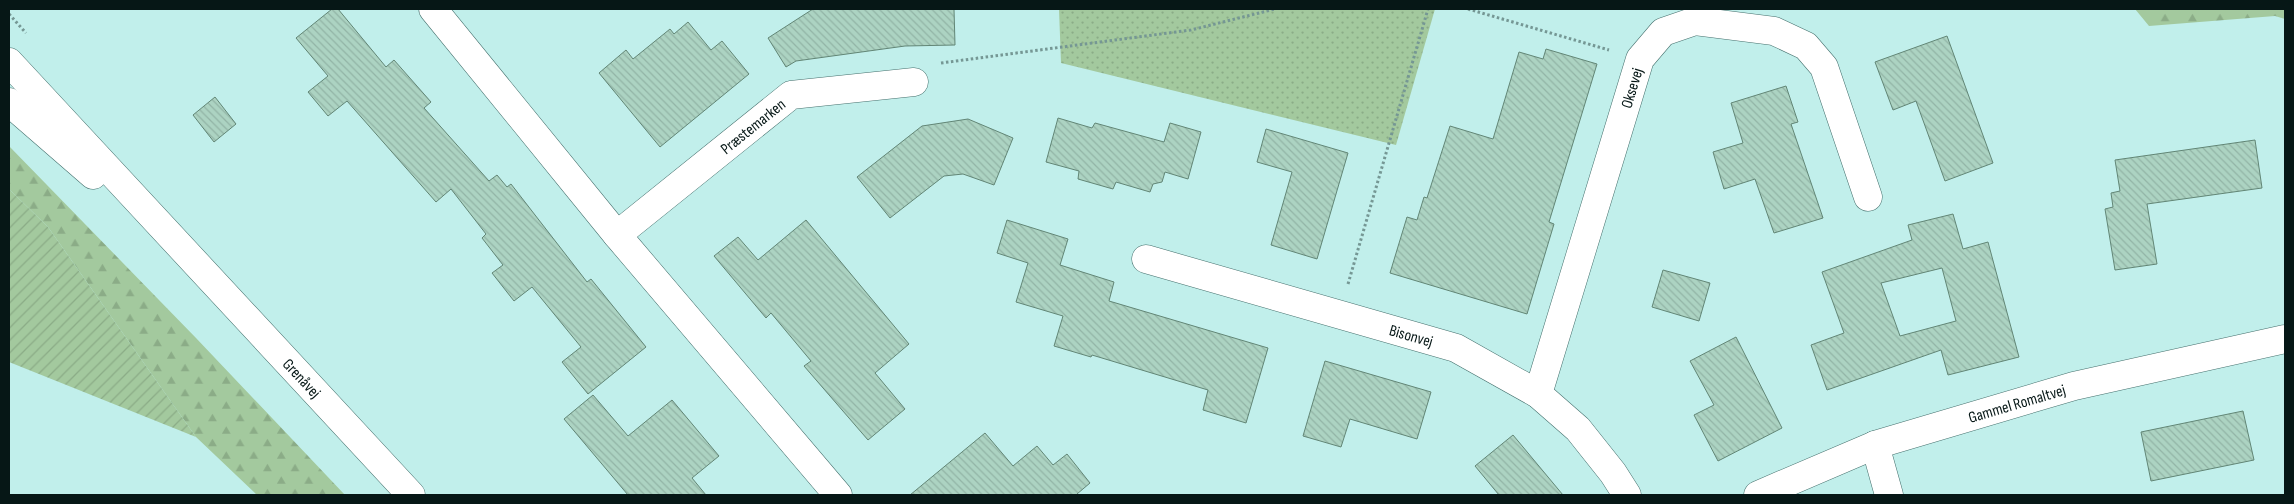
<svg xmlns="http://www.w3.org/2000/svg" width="2294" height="504" font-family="'Sofia Sans Condensed',sans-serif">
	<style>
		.forest { fill: url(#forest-firs) }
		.park { fill: url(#park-dots) }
		.garden { fill: url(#garden-furrows) }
		.building { fill: url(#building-back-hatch); stroke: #628676; fill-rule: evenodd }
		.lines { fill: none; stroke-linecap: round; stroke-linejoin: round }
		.minor-casing { stroke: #45706d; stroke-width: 29 }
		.tertiary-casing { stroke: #45706d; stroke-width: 29 }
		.path { stroke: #759794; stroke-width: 3; stroke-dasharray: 2.5 2.5; stroke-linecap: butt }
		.minor { stroke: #fff; stroke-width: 28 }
		.tertiary { stroke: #fff; stroke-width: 28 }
		.labels { text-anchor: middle; stroke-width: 4.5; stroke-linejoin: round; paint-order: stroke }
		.street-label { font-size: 16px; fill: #061716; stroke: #cefcf9 }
	</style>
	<defs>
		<pattern id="forest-firs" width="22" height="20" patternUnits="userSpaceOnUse" patternTransform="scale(1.25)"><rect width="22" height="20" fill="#a3c99e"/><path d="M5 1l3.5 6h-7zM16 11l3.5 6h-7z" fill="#8bac87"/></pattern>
		<pattern id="park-dots" width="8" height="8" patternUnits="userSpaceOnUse" patternTransform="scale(1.25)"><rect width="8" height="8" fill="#a3c99e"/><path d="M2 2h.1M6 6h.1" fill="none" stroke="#8bac87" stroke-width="1.8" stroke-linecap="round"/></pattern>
		<pattern id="garden-furrows" width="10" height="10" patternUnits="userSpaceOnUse" patternTransform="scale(1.25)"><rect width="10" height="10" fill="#a3c99e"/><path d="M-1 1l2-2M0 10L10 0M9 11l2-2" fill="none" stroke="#8bac87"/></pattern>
		<pattern id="building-back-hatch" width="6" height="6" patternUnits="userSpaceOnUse" patternTransform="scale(1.25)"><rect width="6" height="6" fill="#acd3c2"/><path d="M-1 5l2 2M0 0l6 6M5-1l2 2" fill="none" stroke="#92b4a6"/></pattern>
	</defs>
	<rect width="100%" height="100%" fill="#c1efeb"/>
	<path class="forest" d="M 2135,9 L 2285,9 L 2285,19 L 2275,16 L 2149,26 Z
		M 9,146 L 196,338 L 345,495 L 257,495 L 196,437 L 48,227 L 9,189 Z"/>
	<path class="park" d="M 1059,9 L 1435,9 L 1396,145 L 1061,63 Z"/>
	<path class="garden" d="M 9,189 L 48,227 L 196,437 L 9,362 Z"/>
	<path class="building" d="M 332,9 L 338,9 L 386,67 L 394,60 L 431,102 L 424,108 L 489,181 L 497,175 L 507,187 L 511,184 L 587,282 L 591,279 L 646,347 L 588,394 L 562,362 L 581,347 L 532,287 L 514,301 L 492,273 L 503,265 L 482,238 L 486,234 L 451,189 L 436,202 L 347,101 L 328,116 L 308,92 L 328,76 L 296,38 Z
		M 813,9 L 954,9 L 955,45 L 905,46 L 796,61 L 786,67 L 768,38 Z
		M 688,22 L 711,50 L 722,41 L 749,74 L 660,147 L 599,73 L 626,50 L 633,59 L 670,29 L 674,34 Z
		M 1947,36 L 1993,163 L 1945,181 L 1916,101 L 1893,110 L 1875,62 Z
		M 1546,49 L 1597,64 L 1549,222 L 1554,224 L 1527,314 L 1390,273 L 1407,217 L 1417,220 L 1424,197 L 1427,198 L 1450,126 L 1493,139 L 1519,52 L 1543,59 Z
		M 1786,86 L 1798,122 L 1791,124 L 1823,218 L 1774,233 L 1755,179 L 1724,189 L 1713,152 L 1743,143 L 1731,103 Z
		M 215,97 L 236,124 L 214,142 L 193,115 Z
		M 1058,118 L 1092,128 L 1095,123 L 1164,142 L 1170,123 L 1201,132 L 1188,179 L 1165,172 L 1162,182 L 1153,184 L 1150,192 L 1116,182 L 1113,189 L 1078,179 L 1079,171 L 1046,162 Z
		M 968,119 L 1013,138 L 994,185 L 963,174 L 944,176 L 890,218 L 857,177 L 922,126 Z
		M 1266,129 L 1348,153 L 1317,259 L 1271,245 L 1292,172 L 1257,162 Z
		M 2255,140 L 2262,188 L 2147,204 L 2157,264 L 2115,270 L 2105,209 L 2113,207 L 2111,193 L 2120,191 L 2115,160 Z
		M 1953,214 L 1963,249 L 1988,242 L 2019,357 L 1948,375 L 1941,350 L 1827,390 L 1811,345 L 1844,333 L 1822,272 L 1912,240 L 1908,225 ZM 1942,268 L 1956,321 L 1900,336 L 1881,283 Z
		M 806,220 L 909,344 L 875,373 L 905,409 L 868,440 L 804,366 L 811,361 L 771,313 L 766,318 L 714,256 L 738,237 L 758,260 Z
		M 1007,220 L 1068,239 L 1060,265 L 1114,282 L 1109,301 L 1268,348 L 1246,423 L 1203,410 L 1208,390 L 1092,355 L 1091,357 L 1054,346 L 1063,316 L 1016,302 L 1028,263 L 997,253 Z
		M 1663,270 L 1710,283 L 1699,321 L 1652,307 Z
		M 1736,337 L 1782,428 L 1718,461 L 1694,415 L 1714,405 L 1690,361 Z
		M 1325,361 L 1431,392 L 1417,439 L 1350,419 L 1341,447 L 1303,436 Z
		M 593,395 L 628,436 L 672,400 L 719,456 L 692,478 L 706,495 L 628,495 L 564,419 Z
		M 2243,411 L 2254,460 L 2151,481 L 2141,432 Z
		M 985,433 L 1013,466 L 1037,446 L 1053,465 L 1067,454 L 1090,483 L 1077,494 L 1078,495 L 910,495 Z
		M 1513,435 L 1563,495 L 1499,495 L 1475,466 Z"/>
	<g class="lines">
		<defs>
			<g id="minor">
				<path d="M 433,9 L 617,235 L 838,495"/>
				<path id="s1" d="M 617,235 L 791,95 L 914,82"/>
				<path id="s2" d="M 1146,259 L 1456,348 L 1538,394 L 1578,429 L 1613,473 L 1627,495"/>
				<path id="s3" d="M 1538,394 L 1640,59 L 1663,32 L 1695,21 L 1774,31 L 1806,46 L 1824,67 L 1868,197"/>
				<path d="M 1875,445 L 1889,495"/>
				<path id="s4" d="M 1758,495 L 1875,445 L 2074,386 L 2285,339"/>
			</g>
			<g id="tertiary">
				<path id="s5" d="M 9,62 L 411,495"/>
				<path d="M 9,102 L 93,175"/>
			</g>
		</defs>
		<use href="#minor" class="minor-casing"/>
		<use href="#tertiary" class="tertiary-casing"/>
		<path class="path" d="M 1468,9 L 1609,50
			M 9,14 L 26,33
			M 941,63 L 1191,30 L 1275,9
			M 1348,284 L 1428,9"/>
		<use href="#minor" class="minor"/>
		<use href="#tertiary" class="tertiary"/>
	</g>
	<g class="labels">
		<g class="street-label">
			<text dy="6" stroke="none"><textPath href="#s3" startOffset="320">Oksevej</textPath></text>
			<text dy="6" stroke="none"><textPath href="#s1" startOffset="174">Præstemarken</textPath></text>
			<text dy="6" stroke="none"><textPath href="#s2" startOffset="276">Bisonvej</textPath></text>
			<text dy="6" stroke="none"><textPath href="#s5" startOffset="431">Grenåvej</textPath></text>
			<text dy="6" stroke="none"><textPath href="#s4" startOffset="275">Gammel Romaltvej</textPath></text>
		</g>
	</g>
	<rect width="2294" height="504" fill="none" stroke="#061716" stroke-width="20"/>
</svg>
